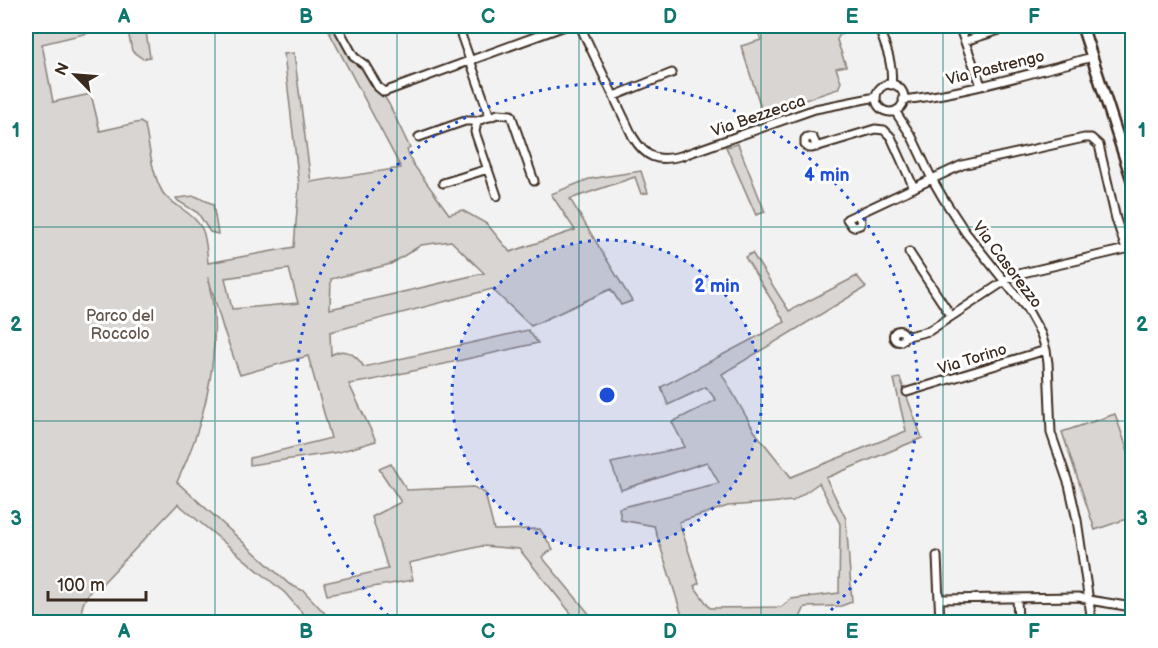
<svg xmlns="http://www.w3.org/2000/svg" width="1158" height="648" font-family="'Balsamiq Sans',sans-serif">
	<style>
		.green { fill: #d8d5d2; stroke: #8a8078; stroke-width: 1.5; fill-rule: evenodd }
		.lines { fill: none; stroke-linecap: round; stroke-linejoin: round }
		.minor-casing { stroke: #3b2a1e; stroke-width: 11 }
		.tertiary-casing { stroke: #3b2a1e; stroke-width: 14 }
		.minor { stroke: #fff; stroke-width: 7 }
		.tertiary { stroke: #fff; stroke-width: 9 }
		.grid { fill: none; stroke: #0f766e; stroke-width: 1.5; stroke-opacity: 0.55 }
		.ring { fill: none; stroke: #1d4ed8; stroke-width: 3; stroke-dasharray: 3 6 }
		.labels { text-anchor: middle; stroke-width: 6; stroke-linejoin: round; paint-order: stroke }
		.street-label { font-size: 16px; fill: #3b2a1e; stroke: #fff }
		.park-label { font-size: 16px; fill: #62554b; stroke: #fff }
		.centre { fill: #1d4ed8; stroke: #fff; stroke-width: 3 }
		.ring-label { font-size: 18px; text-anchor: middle; font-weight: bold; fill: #1d4ed8; stroke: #fff; stroke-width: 6; stroke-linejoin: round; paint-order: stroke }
		.neatline { fill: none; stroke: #0f766e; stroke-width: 2 }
		.grid-label { font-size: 20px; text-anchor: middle; font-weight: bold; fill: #0f766e }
	</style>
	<rect width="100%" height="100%" fill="#f3f2f2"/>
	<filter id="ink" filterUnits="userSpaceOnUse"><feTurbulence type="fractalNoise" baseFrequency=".0167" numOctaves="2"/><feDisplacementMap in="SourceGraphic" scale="12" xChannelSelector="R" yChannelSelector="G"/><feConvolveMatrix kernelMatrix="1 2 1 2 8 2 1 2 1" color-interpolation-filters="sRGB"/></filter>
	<g filter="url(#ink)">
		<path class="green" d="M 26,26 L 117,26 L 42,44 L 53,102 L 91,94 L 100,131 L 140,122 L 145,125 C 149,145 152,175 163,193 C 167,199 175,204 181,208 C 207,226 205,234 208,263 L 294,247 L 299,185 L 284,54 L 294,53 L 311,182 L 401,168 L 326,26 L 341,26 L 389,104 L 410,148 L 407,150 L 413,164 L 449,214 L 462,210 L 487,224 L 510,252 L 575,230 L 551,194 L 589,179 L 641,171 L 648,193 L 641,194 L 635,177 L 570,199 L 632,301 L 621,305 L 611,289 L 531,326 L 492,289 L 330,332 L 331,355 C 345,346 356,355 364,367 L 528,330 L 538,343 L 368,381 L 349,384 L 376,441 L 339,452 L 250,465 L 250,458 L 331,438 L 308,356 L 240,375 L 223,328 L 208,277 C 209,290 214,302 214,314 C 217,371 202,430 177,482 L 289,584 L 304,591 L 333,622 L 310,622 L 285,593 L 178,504 L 99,587 L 94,586 C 85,598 79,607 82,622 L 26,622 ZM 451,241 L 484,273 L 330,309 L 331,279 L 391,264 L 421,245 ZM 289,269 L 298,303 L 232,309 L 225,278 Z
			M 127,26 L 145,26 L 150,57 L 143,59 L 132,51 Z
			M 756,26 L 839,26 L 842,34 L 839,36 L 837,40 L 846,66 L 836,68 L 841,82 L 838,89 L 763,114 L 741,46 L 761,40 Z
			M 738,144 L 765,212 L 756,215 L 726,147 Z
			M 195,196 L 213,204 L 218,234 L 210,232 L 198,213 L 178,201 L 176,198 Z
			M 752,253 L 789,311 L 857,276 L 866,287 L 722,374 L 755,432 L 791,477 L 906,431 L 894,379 L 900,378 L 922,438 L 826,478 L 846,519 L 852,602 L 841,606 L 805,607 L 798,622 L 784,622 L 783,621 L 766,622 L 684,622 L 654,526 L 621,520 L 619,508 L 719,483 L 707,462 L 621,490 L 611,463 L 685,447 L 672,422 L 716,400 L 706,387 L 668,405 L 661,387 L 785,322 L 745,257 ZM 819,483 L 840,524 L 839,593 L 791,599 L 781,607 L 710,608 L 694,586 L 699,583 L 679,522 L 728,506 L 793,501 Z
			M 1115,414 L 1132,463 L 1132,517 L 1095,530 L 1062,432 Z
			M 391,464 L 407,490 L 474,487 L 485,493 L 494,530 L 540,529 L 553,549 L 542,557 L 596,622 L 578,622 L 519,549 L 482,546 L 409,563 L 413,580 L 327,595 L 324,583 L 388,569 L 372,517 L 401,502 L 379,469 Z"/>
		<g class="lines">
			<defs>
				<path id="minor" d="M 337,26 L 354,57 L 365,65 L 378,87 L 384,92 L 565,26
					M 458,26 L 490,117
					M 580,26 L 633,137 C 646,158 657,162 681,156 L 815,109 L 876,97
					M 878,26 C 885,45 894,64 891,85
					M 959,26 L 981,85
					M 965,41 L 1012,26
					M876 98a14 14 0 1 1 28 0a14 14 0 1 1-28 0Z
					M 614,96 L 672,73
					M 903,100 C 967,93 1030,73 1093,57
					M 895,111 L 912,137 L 932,179 L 943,198 L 966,233 L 1027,309 L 1041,334 L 1046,350 L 1048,363 L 1051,433 L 1069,485 L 1077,520 L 1092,622
					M 419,137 L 465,121 L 477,121
					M 817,147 L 813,138 L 807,137 L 805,139 L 805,145 L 809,148 L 812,148 L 875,129 L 884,130 L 891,137 L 914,188
					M 443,183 L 488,169
					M 497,196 L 475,132 L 477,121 L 498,114 L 511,115 L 534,181
					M 858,214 L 861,222 L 860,225 L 854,227 L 852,226 L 847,219 L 962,165 L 1084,138 L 1091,138 L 1099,145 L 1116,219 L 1126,249 L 1014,275 L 929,331 L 904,337
					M 909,252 L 951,316
					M893.5 336a5.5 5.5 0 1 1 11 0a5.5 5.5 0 1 1-11 0Z
					M 907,392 L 1046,350
					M 937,556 L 940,622
					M 1017,598 L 1018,622
					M 939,599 L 1079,597 L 1089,600 L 1132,607"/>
				<path id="tertiary" d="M 1082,26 L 1132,180"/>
			</defs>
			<use href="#minor" class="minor-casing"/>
			<use href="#tertiary" class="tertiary-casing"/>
			<use href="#minor" class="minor"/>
			<use href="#tertiary" class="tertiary"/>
		</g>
	</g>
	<path class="grid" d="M 215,26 L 215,622M 397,26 L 397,622M 579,26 L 579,622M 761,26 L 761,622M 943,26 L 943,622M 26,227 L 1132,227M 26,421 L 1132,421"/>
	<circle cx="607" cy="395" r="155" fill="#1d4ed8" fill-opacity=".12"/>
	<g class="ring">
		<circle cx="607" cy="395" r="155"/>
		<path d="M395 622A311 311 0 1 1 819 622"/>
	</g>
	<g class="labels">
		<g class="street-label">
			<text transform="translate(995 67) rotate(-14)" y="6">Via Pastrengo</text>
			<text transform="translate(758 115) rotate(-19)" y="6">Via Bezzecca</text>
			<text transform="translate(1008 264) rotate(53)" y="6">Via Casorezzo</text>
			<text transform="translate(972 358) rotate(-17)" y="6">Via Torino</text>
		</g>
		<g class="park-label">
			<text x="120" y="321">Parco del<tspan x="120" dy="18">Roccolo</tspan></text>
		</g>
	</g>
	<circle cx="607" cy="395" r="9" class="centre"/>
	<g class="ring-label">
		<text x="827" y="181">4 min</text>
		<text x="717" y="292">2 min</text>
	</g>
	<rect width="1158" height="648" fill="none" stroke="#fff" stroke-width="66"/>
	<g transform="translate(75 75) rotate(295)" stroke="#ffffff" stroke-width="4.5" paint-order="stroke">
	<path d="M0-4.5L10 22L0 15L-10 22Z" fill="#3b2a1e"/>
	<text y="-9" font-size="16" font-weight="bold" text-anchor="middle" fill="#3b2a1e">N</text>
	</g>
	<path d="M48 591v9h98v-9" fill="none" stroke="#3b2a1e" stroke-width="3"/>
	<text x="57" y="591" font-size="18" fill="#3b2a1e" stroke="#ffffff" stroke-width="4.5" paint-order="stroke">100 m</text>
	<rect x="33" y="33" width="1092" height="582" class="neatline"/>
	<g class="grid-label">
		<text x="124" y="23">A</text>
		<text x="306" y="23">B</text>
		<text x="488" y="23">C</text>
		<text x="670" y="23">D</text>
		<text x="852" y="23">E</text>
		<text x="1034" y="23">F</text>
		<text x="16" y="137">1</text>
		<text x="1142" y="137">1</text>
		<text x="16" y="331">2</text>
		<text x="1142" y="331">2</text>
		<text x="16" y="525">3</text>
		<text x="1142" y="525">3</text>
		<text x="124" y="638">A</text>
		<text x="306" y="638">B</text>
		<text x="488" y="638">C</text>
		<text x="670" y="638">D</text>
		<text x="852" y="638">E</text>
		<text x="1034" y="638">F</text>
	</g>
</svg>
